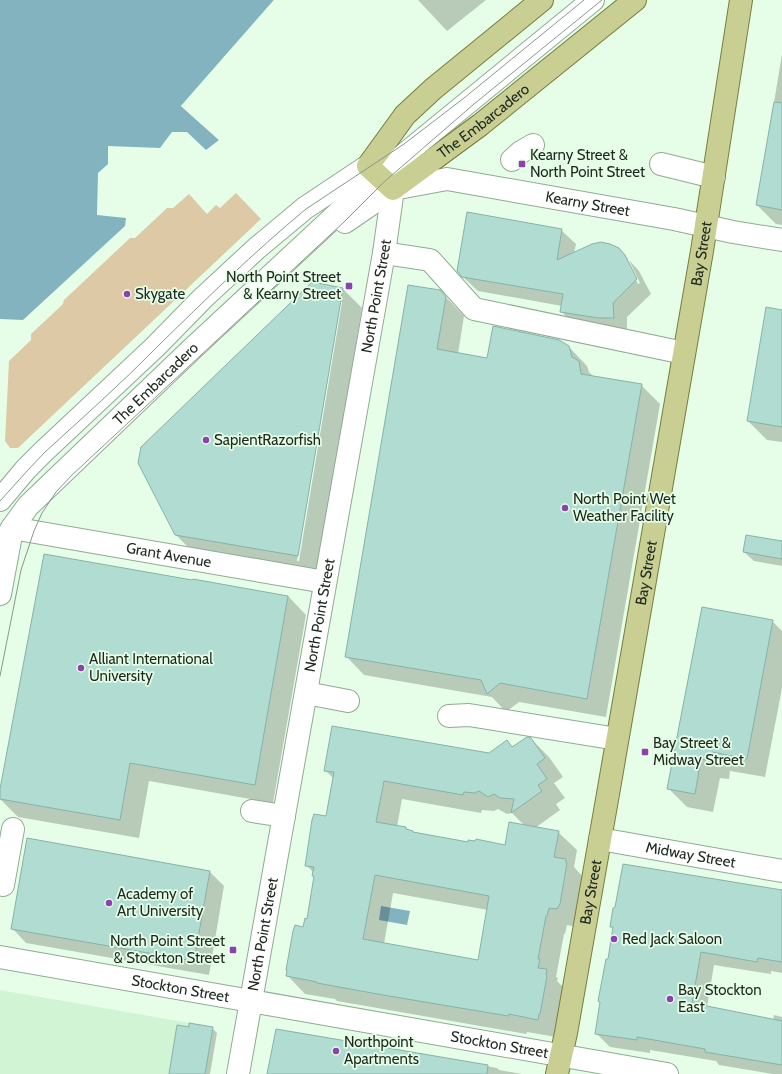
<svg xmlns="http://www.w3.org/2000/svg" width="782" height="1074" font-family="Cabin,sans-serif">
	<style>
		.built { fill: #d1f5d4 }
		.green { fill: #dec9a6 }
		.water { fill: #82b3be }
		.pier { fill: #e6fee8 }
		.shadow { fill: #0003; fill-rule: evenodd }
		.building { fill: #b0dcd2; stroke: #87b2a8; fill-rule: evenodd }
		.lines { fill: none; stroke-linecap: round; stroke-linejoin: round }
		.minor-casing { stroke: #90ab92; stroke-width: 24 }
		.major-casing { stroke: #757e3b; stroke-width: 24 }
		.minor { stroke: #fff; stroke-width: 22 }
		.major { stroke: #c9ce93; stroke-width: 22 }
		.tram { stroke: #889989; stroke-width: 1 }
		.poi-dot { fill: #8e40b0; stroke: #e6fee8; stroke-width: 1.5 }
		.labels { text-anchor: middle; stroke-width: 3.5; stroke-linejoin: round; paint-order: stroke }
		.street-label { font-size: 15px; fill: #1d281e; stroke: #e6fee8 }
		.poi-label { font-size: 15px; fill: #1d281e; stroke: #e6fee8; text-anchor: start }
	</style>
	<rect width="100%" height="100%" fill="#e6fee8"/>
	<path class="built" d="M 0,990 L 213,1027 L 205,1074 L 0,1074 Z"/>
	<path class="green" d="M 236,193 L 261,219 L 18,448 L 10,448 L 5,441 L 9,361 L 31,340 L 31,334 L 63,304 L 64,300 L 130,238 L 135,238 L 167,208 L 173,208 L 189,194 L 207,214 L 216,205 L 220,208 Z"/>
	<path class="water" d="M 0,0 L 274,0 L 181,106 L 219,140 L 206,150 L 187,132 L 172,132 L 160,148 L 108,146 L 108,164 L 98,173 L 97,215 L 126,218 L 125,226 L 23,320 L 0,319 Z
		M 381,906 L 410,911 L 407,925 L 379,920 Z"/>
	<path class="pier" d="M 274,0 L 276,0 L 184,106 L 220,138 L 219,140 L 181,106 Z"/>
	<path class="shadow" d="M 418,0 L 486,0 L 447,31 Z
		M 782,54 L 782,225 L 776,224 L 757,205 Z
		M 561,230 L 576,244 L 574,253 L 618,249 L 628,259 L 626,259 L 638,284 L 640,283 L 629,260 L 639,271 L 651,294 L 627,317 L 627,332 L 575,326 L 561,311 L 562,306 L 478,291 L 463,277 Z
		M 313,283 L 343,289 L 362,308 L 317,575 L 195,554 L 176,535 ZM 340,302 L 342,302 L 299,561 L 297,561 Z
		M 440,291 L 464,316 L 458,354 L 488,359 L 568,346 L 587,366 L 589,372 L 594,377 L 641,385 L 660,404 L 606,717 L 519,702 L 506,712 L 492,697 L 364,675 L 346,656 Z
		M 782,311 L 782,442 L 767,440 L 748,421 Z
		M 782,542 L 782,566 L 754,561 L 744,552 Z
		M 288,596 L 306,615 L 273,803 L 149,781 L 139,838 L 18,817 L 0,799 L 0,795 Z
		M 772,621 L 782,631 L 782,688 L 765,777 L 730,771 L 729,779 L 720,778 L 713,812 L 687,807 L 668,788 Z
		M 531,739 L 549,757 L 563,777 L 554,783 L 565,798 L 556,804 L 560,810 L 535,828 L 558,832 L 577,850 L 574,867 L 584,878 L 576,927 L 567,925 L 565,934 L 564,934 L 556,977 L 558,978 L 557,981 L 565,989 L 556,1037 L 527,1032 L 526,1034 L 337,1001 L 335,999 L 305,994 L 287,975 L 288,971 L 287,970 L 308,920 L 315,877 L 313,875 L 314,873 L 306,865 L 327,818 L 334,779 L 325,770 L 489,754 L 507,742 L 513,748 ZM 402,799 L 481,813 L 482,810 L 494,811 L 498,809 L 507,814 L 512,813 L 525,826 L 506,846 L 468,843 L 414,833 L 405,828 L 397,827 ZM 393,893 L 488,910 L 479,961 L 384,944 Z
		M 27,839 L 210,872 L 224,886 L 209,975 L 26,943 L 12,928 Z
		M 782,892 L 782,973 L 771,971 L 771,974 L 714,965 L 707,1007 L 773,1020 L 774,1015 L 782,1017 L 782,1074 L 773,1074 L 719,1065 L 716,1061 L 650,1050 L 650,1053 L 610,1047 L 596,1033 L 614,929 L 611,926 Z
		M 190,1028 L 212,1028 L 217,1033 L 210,1074 L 170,1074 Z
		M 406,1051 L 497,1068 L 499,1070 L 522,1074 L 268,1074 Z"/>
	<path class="building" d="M 774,102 L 782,103 L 782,210 L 756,205 Z
		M 467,212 L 562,229 L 557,260 L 592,244 L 601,242 L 610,244 L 619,248 L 625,255 L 637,279 L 613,303 L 614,318 L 598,318 L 560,312 L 563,294 L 462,277 L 457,271 Z
		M 312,282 L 343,288 L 298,556 L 175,535 L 138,463 L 141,447 Z
		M 408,285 L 440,290 L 446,297 L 437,349 L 487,358 L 493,326 L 559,340 L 569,346 L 572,357 L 579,361 L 581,374 L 642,384 L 587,699 L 500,683 L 487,694 L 481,680 L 345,657 Z
		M 766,307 L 782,310 L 782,427 L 747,421 Z
		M 746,535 L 782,541 L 782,559 L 743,552 Z
		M 44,554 L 192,580 L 193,579 L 288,596 L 255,785 L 130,763 L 120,820 L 0,799 L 0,789 Z
		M 702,607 L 773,620 L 747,759 L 712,752 L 710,761 L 701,759 L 695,794 L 667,789 Z
		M 332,726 L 489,753 L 507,740 L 512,747 L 527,737 L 531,738 L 545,758 L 537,764 L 547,779 L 538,785 L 542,791 L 511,813 L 514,799 L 500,798 L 494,794 L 488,797 L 479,791 L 475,793 L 464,792 L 463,795 L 384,781 L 376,822 L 406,827 L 406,829 L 413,831 L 413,832 L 468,842 L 468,840 L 475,841 L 476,839 L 505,845 L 509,822 L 559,831 L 554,857 L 566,859 L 566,863 L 567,863 L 560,904 L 557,909 L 549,908 L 547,916 L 546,916 L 538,959 L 540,959 L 538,968 L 547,969 L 546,975 L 547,976 L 540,1014 L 539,1014 L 538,1020 L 509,1014 L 508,1016 L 383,995 L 317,983 L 317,982 L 286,976 L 287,970 L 286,970 L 293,931 L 295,925 L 303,927 L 305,918 L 307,919 L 314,876 L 312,876 L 314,867 L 305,866 L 312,820 L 314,814 L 326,816 L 334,772 L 324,771 ZM 375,875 L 489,896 L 478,960 L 363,939 Z
		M 27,838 L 210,871 L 194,961 L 11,929 Z
		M 623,864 L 782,890 L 782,962 L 758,958 L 757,962 L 701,952 L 692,1003 L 782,1021 L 782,1065 L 705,1052 L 705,1049 L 637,1037 L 637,1040 L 595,1034 L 600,1002 L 598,1001 L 606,959 L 608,959 L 613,927 L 610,927 L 613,908 L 615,907 Z
		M 189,1023 L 213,1027 L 205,1074 L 169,1074 L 177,1025 L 189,1027 Z
		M 276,1029 L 488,1065 L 487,1074 L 267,1074 Z"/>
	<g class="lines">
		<defs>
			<g id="minor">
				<path d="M 512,160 L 521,152 L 533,145"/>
				<path d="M 661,164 L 714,177"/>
				<path id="s1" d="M 345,222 L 393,189 L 447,179 L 674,219 L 733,232 L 782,240"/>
				<path d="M 384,253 L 430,260 L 474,309 L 684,353"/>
				<path d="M 0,500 L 26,469 L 43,452 L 155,347 L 203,298 L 257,248 L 305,208 L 368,166"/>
				<path id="s2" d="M 12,528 L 325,582"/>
				<path id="s3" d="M 0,550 L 12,528 L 28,506 L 192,349 L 378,176 L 593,0"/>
				<path d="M 0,594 L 11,535"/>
				<path d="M 306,693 L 348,701"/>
				<path d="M 449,716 L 469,715 L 617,739"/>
				<path d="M 252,811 L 284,816"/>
				<path id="s4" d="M 600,839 L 782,871"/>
				<path d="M 3,885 L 13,829"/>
				<path id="s5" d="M 0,957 L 667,1074"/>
				<path id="s6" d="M 238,1074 L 384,253 L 393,189"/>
			</g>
			<g id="major">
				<path id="s7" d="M 542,0 L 433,89 L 405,115 L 368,166 L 393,189 L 480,125 L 635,0"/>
				<path id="s8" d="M 557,1074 L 566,1033 L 608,794 L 702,251 L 741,0"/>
			</g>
		</defs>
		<use href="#minor" class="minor-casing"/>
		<use href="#major" class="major-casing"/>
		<use href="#minor" class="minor"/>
		<use href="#major" class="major"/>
		<path class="tram" d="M 0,501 L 28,470 L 44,453 C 82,418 121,384 157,347 C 205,300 254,252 306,209 L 404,144 L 464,98 L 584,0
			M 0,676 L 21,570 L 34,531 L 42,513 L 56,492 L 72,475 L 344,222 L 384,182 L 474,104 L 602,0"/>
	</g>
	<g class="poi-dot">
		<rect x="518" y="160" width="8" height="8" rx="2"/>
		<rect x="345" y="282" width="8" height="8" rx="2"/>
		<circle cx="127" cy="294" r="4"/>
		<circle cx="206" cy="440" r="4"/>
		<circle cx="565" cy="508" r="4"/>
		<circle cx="81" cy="668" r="4"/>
		<rect x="641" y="748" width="8" height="8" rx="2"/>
		<circle cx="109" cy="903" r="4"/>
		<circle cx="614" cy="939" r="4"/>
		<rect x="229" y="946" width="8" height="8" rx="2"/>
		<circle cx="670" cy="999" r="4"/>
		<circle cx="336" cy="1051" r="4"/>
	</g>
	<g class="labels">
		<g class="street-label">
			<text dy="5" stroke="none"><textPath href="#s7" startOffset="389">The Embarcadero</textPath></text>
			<text dy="5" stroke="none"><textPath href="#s1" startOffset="256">Kearny Street</textPath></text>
			<text dy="5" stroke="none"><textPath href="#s8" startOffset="833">Bay Street</textPath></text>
			<text dy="5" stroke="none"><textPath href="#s6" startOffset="790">North Point Street</textPath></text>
			<text dy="5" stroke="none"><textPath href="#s3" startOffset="229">The Embarcadero</textPath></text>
			<text dy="5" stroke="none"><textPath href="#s2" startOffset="159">Grant Avenue</textPath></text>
			<text dy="5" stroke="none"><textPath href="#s8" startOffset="509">Bay Street</textPath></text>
			<text dy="5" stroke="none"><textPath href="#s6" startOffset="466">North Point Street</textPath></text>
			<text dy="5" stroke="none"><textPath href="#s4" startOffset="92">Midway Street</textPath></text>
			<text dy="5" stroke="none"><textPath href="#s8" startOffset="185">Bay Street</textPath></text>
			<text dy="5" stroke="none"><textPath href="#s6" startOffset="142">North Point Street</textPath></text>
			<text dy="5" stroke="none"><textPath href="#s5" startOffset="183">Stockton Street</textPath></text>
			<text dy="5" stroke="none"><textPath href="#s5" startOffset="507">Stockton Street</textPath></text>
		</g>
		<g class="poi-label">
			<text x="530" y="160">Kearny Street &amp;<tspan x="530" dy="17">North Point Street</tspan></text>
			<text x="341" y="282" text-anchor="end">North Point Street<tspan x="341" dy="17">&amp; Kearny Street</tspan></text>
			<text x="135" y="299">Skygate</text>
			<text x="214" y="445">SapientRazorfish</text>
			<text x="573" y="504">North Point Wet<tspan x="573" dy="17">Weather Facility</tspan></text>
			<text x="89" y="664">Alliant International<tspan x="89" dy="17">University</tspan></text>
			<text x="653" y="748">Bay Street &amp;<tspan x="653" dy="17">Midway Street</tspan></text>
			<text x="117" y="899">Academy of<tspan x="117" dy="17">Art University</tspan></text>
			<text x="622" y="944">Red Jack Saloon</text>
			<text x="225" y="946" text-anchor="end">North Point Street<tspan x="225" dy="17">&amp; Stockton Street</tspan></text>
			<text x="678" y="995">Bay Stockton<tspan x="678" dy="17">East</tspan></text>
			<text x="344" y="1047">Northpoint<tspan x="344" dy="17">Apartments</tspan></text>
		</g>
	</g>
</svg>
